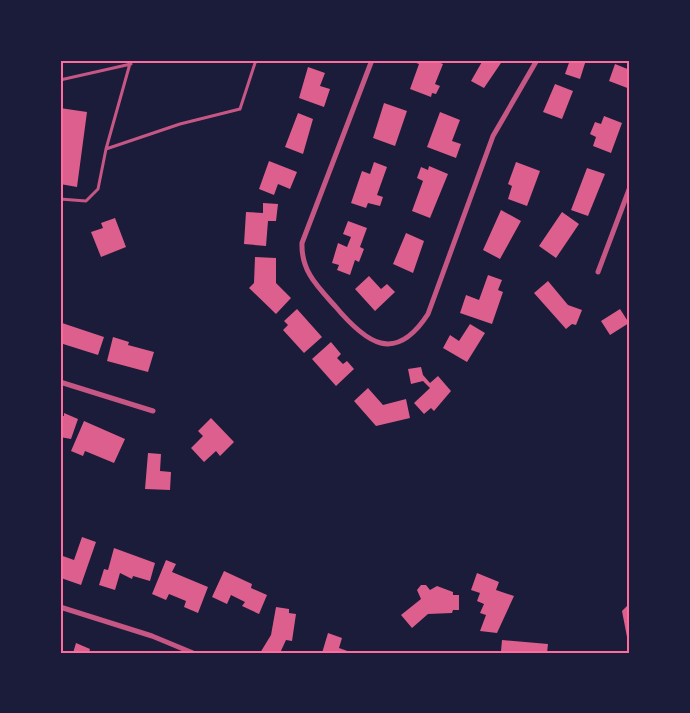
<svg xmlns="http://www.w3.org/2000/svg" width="690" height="713" font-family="'Source Sans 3',sans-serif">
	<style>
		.building { fill: #dd5f8e }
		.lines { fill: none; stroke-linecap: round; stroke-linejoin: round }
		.service { stroke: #c65784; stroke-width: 3 }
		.minor { stroke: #c65784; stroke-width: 5 }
		.neatline { fill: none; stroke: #ff6b9d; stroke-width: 2 }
	</style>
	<rect width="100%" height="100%" fill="#1b1b3a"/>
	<path class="building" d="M 408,60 L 433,60 L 443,64 L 435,84 L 440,86 L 436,94 L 432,93 L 431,97 L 410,89 L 419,64 Z
		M 483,60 L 503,60 L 484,88 L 471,81 Z
		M 570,60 L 586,60 L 580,79 L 565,74 Z
		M 615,64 L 630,70 L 630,89 L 609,81 Z
		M 308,67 L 325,73 L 320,86 L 330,89 L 324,107 L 299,98 Z
		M 555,84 L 573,91 L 562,119 L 543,112 Z
		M 384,103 L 407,111 L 395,146 L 373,138 Z
		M 60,108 L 87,112 L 77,187 L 60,184 Z
		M 440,112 L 460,120 L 452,141 L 461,144 L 456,158 L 427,147 Z
		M 298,113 L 313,119 L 303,154 L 285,147 Z
		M 604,116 L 622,123 L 611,153 L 593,146 L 596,137 L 590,134 L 595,122 L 601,124 Z
		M 269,161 L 297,172 L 290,189 L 278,184 L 274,195 L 259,189 Z
		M 374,162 L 387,167 L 377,195 L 383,197 L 380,206 L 368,203 L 366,208 L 351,203 L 362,171 L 370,174 Z
		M 516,162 L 540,171 L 527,206 L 508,199 L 512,186 L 508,184 Z
		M 429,166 L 448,174 L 430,218 L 412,211 L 423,181 L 417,178 L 421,167 L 428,170 Z
		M 587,168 L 605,174 L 588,216 L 571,210 Z
		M 263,203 L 278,204 L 276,221 L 268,221 L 266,246 L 244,244 L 246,212 L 263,213 Z
		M 501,210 L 521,221 L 500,259 L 483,250 Z
		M 562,212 L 579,224 L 556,258 L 539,246 Z
		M 115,218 L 126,247 L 101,257 L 91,232 L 103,228 L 101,223 Z
		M 348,221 L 367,228 L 360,247 L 364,249 L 359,262 L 355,260 L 350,275 L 337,270 L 339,265 L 332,263 L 338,243 L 347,247 L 351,237 L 343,234 Z
		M 406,233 L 424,241 L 413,273 L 393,264 Z
		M 255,257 L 276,258 L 276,283 L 291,298 L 276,314 L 249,288 L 254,283 Z
		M 488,275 L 502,280 L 498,290 L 503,292 L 492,324 L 460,313 L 466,295 L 479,300 Z
		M 369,276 L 381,289 L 387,284 L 395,292 L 375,311 L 355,289 Z
		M 548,281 L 568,305 L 582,310 L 576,325 L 572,324 L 566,329 L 534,293 Z
		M 297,309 L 322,337 L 304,353 L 283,330 L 288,325 L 284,321 Z
		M 620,309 L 629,323 L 610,335 L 601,321 Z
		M 62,323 L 104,337 L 98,355 L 60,343 Z
		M 470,324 L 485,333 L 467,362 L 443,348 L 450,335 L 459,341 Z
		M 113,337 L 129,342 L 128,345 L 154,352 L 148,372 L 107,361 Z
		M 331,342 L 341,354 L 337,358 L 343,364 L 347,361 L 354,369 L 336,386 L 312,359 Z
		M 421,367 L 423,375 L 430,383 L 438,376 L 451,391 L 434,411 L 431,408 L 424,414 L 414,403 L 430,388 L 423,381 L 411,384 L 408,369 Z
		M 368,388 L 383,405 L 406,399 L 410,418 L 376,426 L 354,401 Z
		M 64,413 L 78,419 L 71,439 L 60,437 L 60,416 L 64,416 Z
		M 211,418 L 234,442 L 220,456 L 216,451 L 204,462 L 191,448 L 203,436 L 198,431 Z
		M 84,421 L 125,439 L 114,463 L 85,451 L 83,456 L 71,451 Z
		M 148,453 L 161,454 L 160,471 L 171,472 L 170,490 L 145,489 Z
		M 82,537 L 96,542 L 81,585 L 61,578 L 60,555 L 74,560 Z
		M 114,548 L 155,563 L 150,581 L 133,576 L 132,579 L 120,573 L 115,590 L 99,585 L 104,569 L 108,570 Z
		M 166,560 L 176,564 L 172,572 L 208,587 L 198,613 L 184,607 L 186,601 L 169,594 L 166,600 L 152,594 Z
		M 224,571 L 252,584 L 251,588 L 267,595 L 259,614 L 242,606 L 245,602 L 231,595 L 227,604 L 212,597 Z
		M 477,573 L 499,582 L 496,590 L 514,596 L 497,633 L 480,631 L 486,615 L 480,613 L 484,604 L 477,601 L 480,593 L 471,590 Z
		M 421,585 L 426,585 L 430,590 L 437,586 L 453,592 L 453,595 L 459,595 L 459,610 L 453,610 L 452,613 L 428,614 L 412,628 L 401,615 L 421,599 L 417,590 Z
		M 630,603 L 630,636 L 627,637 L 622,611 Z
		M 276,607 L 289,609 L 289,613 L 296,614 L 292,641 L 286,640 L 280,653 L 260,653 L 271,635 Z
		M 328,633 L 342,638 L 339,648 L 353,653 L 322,653 Z
		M 502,640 L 548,644 L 547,653 L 508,653 L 501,651 Z
		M 76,643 L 90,649 L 89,653 L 73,653 Z"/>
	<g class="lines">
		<path class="service" d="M 60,80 L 131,64
			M 106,149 L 180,124 L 240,109 L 256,60
			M 60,199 L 86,201 L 98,189 L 106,149 L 131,60"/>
		<path class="minor" d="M 372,60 L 302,243 C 301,271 317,286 335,306 C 366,343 395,365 428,314 L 493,136 L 537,60
			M 598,272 L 630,187
			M 60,382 L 153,411
			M 60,607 L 152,636 L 193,653"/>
	</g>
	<rect width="690" height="713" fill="none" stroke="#1b1b3a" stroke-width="123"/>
	<rect x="62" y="62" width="566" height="590" class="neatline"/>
</svg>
